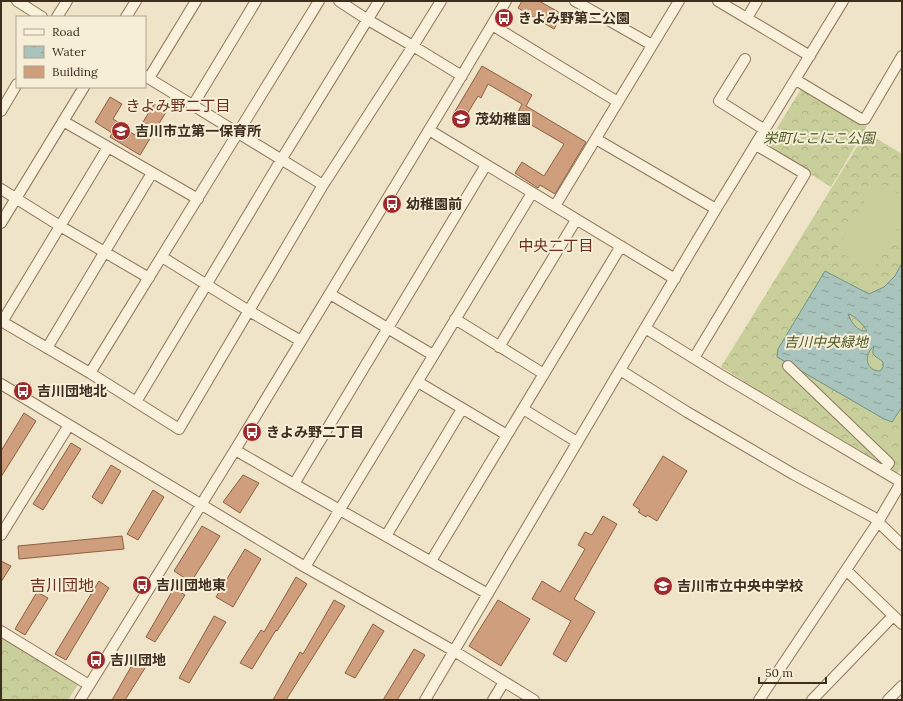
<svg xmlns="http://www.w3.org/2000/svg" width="903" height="701" font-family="Lora,'Noto Sans JP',serif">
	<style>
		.forest { fill: url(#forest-crowns) }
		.pitch { fill: #c9cf9b }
		.water { fill: url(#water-ripples); stroke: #6f938a; fill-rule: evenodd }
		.building { fill: #cf9f7d; stroke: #8d5f41 }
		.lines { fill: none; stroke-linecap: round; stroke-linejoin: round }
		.minor-casing { stroke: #8d765c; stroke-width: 12 }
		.minor { stroke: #faf1dc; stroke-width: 10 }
		.labels { text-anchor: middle; stroke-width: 4; stroke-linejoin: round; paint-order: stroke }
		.poi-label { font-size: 14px; font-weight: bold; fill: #3d2e20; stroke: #f7eed8; text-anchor: start }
		.park-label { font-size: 14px; font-style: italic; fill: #4d5a26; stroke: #f7eed8 }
		.neighbourhood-label { font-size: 15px; fill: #6b2e1e; stroke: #f7eed8 }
		.quarter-label { font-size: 16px; fill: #6b2e1e; stroke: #f7eed8 }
	</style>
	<defs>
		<pattern id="forest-crowns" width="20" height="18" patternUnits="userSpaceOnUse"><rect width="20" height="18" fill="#c9cf9b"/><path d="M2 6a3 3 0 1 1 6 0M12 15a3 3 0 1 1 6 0" fill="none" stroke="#aeb285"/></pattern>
		<pattern id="water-ripples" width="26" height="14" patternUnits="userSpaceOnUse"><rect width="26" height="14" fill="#a9c4bc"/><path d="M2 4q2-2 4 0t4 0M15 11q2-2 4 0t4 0" fill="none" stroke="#8ba098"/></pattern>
	</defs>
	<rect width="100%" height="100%" fill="#f0e4c8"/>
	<path class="forest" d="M 801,89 L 867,126 L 831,187 L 766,146 Z
		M 866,132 L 902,154 L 902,466 L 899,472 L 895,474 L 721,367 Z
		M 1,635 L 79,683 L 68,700 L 1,700 Z"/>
	<path class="pitch" d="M 876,181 L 902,196 L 902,221 L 872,271 L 836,250 Z"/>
	<path class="water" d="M 902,263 L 902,407 L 892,422 L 884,419 L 777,357 L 778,349 L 825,271 L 869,294 L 884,287 L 895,276 ZM 848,314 C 856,316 862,324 867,331 C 857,332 851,322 848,314 ZM 874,346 C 870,357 877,356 883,362 L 883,367 L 880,371 C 865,371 864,354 874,346 Z"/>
	<path class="building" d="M 522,1 L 539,1 L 562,14 L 554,29 L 518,8 Z
		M 482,66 L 532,95 L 526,106 L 586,142 L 555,194 L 540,185 L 538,188 L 515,173 L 522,162 L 544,176 L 564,144 L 516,116 L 522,104 L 488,84 L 481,98 L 478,96 L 464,119 L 454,113 Z
		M 110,97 L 122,104 L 113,119 L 121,124 L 120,126 L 135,135 L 154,104 L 166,112 L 140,155 L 110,137 L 112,133 L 95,122 Z
		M 24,413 L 36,421 L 1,477 L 1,451 Z
		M 71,443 L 81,449 L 43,510 L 33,504 Z
		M 663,456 L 687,471 L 657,521 L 647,515 L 646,517 L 638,512 L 640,510 L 633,505 Z
		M 111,465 L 121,471 L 102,504 L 92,497 Z
		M 243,475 L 259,483 L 240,513 L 223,502 Z
		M 153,490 L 164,497 L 138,540 L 127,534 Z
		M 603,516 L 617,524 L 574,599 L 595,612 L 566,662 L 553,654 L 571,621 L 532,599 L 542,581 L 560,592 L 585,549 L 578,545 L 585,532 L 592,535 Z
		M 202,526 L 220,536 L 191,582 L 174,571 Z
		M 122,536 L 124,549 L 19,559 L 18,546 Z
		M 245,549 L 261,559 L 233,607 L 216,597 Z
		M 1,561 L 11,566 L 1,582 Z
		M 296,577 L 307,584 L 277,631 L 276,630 L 252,669 L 240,663 L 261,630 L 264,632 Z
		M 99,581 L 109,588 L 66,660 L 55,654 Z
		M 174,588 L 185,595 L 155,642 L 146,637 Z
		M 37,592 L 48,598 L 25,635 L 15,629 Z
		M 334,600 L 345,606 L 286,700 L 273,700 L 300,652 L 303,654 Z
		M 498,600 L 530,619 L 501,666 L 469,646 Z
		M 214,616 L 226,622 L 189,683 L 179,678 Z
		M 373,624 L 384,631 L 355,678 L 345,673 Z
		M 414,649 L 425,655 L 397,700 L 383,700 Z
		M 139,653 L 150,660 L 125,700 L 112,700 Z"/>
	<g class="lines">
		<defs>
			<path id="minor" d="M 17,1 L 42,17
				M 339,1 L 368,20 L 413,46 L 462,76
				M 575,1 L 652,45
				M 718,1 L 810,56
				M 57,17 L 67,1
				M 126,17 L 136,1
				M 747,18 L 757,1
				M 492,25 L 618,102
				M 745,59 L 719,101 L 765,130
				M 145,76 L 323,185
				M 149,78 L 196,1
				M 796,80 L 861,119 L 865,119 L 902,56
				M 193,105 L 256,1
				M 1,111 L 17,84
				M 63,121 L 198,199
				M 429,130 L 675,279
				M 596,139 L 716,209
				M 1,189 L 60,226 L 149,278
				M 555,206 L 679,1
				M 1,223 L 84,87
				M 162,257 L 249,311 L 301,341
				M 330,294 L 433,355
				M 455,319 L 544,374
				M 1,321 L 90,373 L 179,429 L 323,185 L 413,46 L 441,1
				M 2,322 L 108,147
				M 645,328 L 721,375 L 901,482
				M 499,347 L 576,220
				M 47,348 L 152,173
				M 694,358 L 805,174 L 756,145
				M 788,366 L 889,463 L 882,471
				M 620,370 L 687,412 L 793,474 L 873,517 L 902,545
				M 90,373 L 319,1
				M 418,382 L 507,435
				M 1,384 L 305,567 L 454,651 L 534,700
				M 136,402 L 281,160 L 379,1
				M 523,409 L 577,442
				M 235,450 L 294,484 L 488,594
				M 294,484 L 486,165
				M 1,535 L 69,425
				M 386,536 L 462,409
				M 431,561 L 621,246
				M 305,567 L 532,193
				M 846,570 L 902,624
				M 1,631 L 89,685
				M 80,700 L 235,450 L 458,82 L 506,1
				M 425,700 L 620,370 L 716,209 L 843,1
				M 493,700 L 504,682
				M 759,700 L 878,522 L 902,481
				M 812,700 L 893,616
				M 888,700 L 902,686"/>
		</defs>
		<use href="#minor" class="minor-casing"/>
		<use href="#minor" class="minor"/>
	</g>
	<defs>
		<symbol id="bus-disc" viewBox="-11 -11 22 22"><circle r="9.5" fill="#9e2a2b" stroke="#f7eed8"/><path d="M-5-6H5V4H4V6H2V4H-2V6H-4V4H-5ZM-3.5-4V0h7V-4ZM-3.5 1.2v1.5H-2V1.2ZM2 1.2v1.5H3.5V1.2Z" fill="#fff"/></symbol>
		<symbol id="school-disc" viewBox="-11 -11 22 22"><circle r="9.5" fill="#9e2a2b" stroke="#f7eed8"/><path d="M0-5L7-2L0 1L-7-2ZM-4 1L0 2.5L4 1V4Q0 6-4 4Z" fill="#fff"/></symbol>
	</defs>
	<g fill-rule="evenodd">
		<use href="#bus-disc" x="493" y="7" width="22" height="22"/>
		<use href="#school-disc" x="450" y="108" width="22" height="22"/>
		<use href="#school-disc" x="110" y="120" width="22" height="22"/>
		<use href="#bus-disc" x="381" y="193" width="22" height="22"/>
		<use href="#bus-disc" x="12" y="380" width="22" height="22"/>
		<use href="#bus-disc" x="241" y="421" width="22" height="22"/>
		<use href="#bus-disc" x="131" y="574" width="22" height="22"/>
		<use href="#school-disc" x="652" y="575" width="22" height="22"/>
		<use href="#bus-disc" x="85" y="649" width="22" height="22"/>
	</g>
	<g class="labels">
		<g class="poi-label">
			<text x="518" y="23">きよみ野第二公園</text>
			<text x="475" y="124">茂幼稚園</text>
			<text x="135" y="136">吉川市立第一保育所</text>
			<text x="406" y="209">幼稚園前</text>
			<text x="37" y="396">吉川団地北</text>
			<text x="266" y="437">きよみ野二丁目</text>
			<text x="156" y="590">吉川団地東</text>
			<text x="677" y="591">吉川市立中央中学校</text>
			<text x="110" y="665">吉川団地</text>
		</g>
		<g class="park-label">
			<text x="819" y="143">栄町にこにこ公園</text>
			<text x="826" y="347">吉川中央緑地</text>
		</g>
		<g class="neighbourhood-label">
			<text x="178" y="111">きよみ野二丁目</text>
			<text x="556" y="251">中央二丁目</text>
		</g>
		<g class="quarter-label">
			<text x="62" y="591">吉川団地</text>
		</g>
	</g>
	<rect width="903" height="701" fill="none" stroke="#3d2e20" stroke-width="4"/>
	<rect x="16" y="16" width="130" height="72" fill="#f7eed8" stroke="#ada18e"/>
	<rect x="24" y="29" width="20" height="6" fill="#faf1dc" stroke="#ada18e"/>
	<text x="52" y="36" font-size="12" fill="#3d2e20">Road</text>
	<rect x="24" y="46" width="20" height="12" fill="url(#water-ripples)" stroke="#ada18e"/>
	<text x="52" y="56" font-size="12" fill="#3d2e20">Water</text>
	<rect x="24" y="66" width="20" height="12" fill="#cf9f7d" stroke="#ada18e"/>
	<text x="52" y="76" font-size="12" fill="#3d2e20">Building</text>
	<path d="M759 677v6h67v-6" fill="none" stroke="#3d2e20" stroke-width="2"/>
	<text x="765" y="677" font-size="12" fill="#3d2e20" stroke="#f7eed8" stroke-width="3" paint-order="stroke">50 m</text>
</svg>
